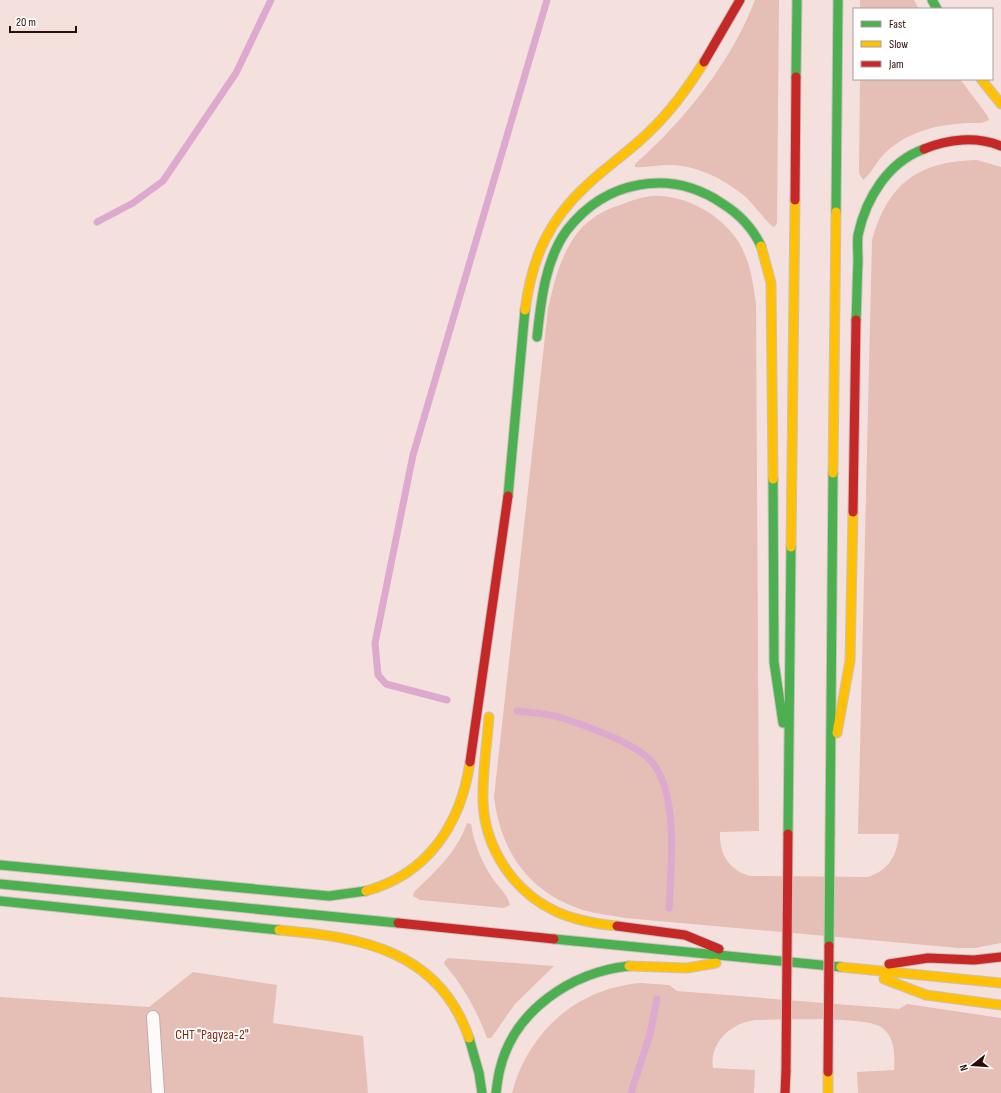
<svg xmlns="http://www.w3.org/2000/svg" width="1001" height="1093" font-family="'Sofia Sans Condensed',sans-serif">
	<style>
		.green { fill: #e5beb5 }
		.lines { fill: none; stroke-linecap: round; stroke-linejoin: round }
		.stream { stroke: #dea9ce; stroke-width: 7 }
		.lane-casing { stroke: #c3aca7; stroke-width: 14 }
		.fast-casing { stroke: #ccc0bd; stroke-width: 11 }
		.slow-casing { stroke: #ccc0bd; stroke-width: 11 }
		.jam-casing { stroke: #ccc0bd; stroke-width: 11 }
		.lane { stroke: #fdfafa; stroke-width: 12 }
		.fast { stroke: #4caf50; stroke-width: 9 }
		.slow { stroke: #ffc107; stroke-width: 9 }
		.jam { stroke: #c62828; stroke-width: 9 }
		.fast-bridge-casing { stroke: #ccc0bd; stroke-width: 11; stroke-linecap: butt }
		.jam-bridge-casing { stroke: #ccc0bd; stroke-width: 11; stroke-linecap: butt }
		.fast-bridge { stroke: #4caf50; stroke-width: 9 }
		.jam-bridge { stroke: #c62828; stroke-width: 9 }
		.labels { text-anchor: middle; stroke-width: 3.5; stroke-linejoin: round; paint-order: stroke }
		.park-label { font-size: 14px; fill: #862310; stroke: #fff }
	</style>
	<rect width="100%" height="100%" fill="#f4e1dd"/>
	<path class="green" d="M 755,0 L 779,0 L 777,223 L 774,227 C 766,223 752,201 742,194 C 722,178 695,165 669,165 C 658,165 645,168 635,167 L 635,164 C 684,121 732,61 755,0 Z
		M 860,0 L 914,0 L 919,9 L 860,9 Z
		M 860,79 L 960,79 L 987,115 L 989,120 L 982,123 C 948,122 912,128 886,152 C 877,160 872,173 863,180 L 859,173 Z
		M 977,160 L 1001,167 L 1001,943 L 975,948 L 959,948 L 625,918 C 611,915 596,914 583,910 C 528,892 501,852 494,797 L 548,309 C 554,282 561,253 579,231 C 590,218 604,210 620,205 C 630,201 641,197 652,196 C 684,194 720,214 738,241 C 750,260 753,282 756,304 L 759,831 L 720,832 C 719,854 729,870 750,876 L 868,877 C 889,870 897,856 899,834 L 858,834 L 872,240 C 888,183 919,161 977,160 Z
		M 467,823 L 471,824 C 474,843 481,860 491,876 C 497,886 508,894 510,905 L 504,908 L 420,900 L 413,896 L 414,892 C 436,871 457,852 467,823 Z
		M 448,958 L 554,966 L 515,1004 L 491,1038 L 487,1038 C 477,1011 464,987 445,965 L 444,962 Z
		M 193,972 L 277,985 L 273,1023 L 363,1036 L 368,1093 L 0,1093 L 0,997 L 149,1007 Z
		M 641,983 L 669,985 L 677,991 L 899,1009 L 907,1004 L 1001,1018 L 1001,1093 L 858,1093 L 857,1072 L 894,1070 C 895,1055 895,1036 881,1027 C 864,1016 780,1020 755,1020 C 731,1023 709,1043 713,1068 L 755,1070 L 754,1093 L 512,1093 C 528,1032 577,988 641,983 Z"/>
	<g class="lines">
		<path class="stream" d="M 97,222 L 133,203 L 163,181 L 236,73 L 271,0
			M 447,700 L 386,684 L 378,675 L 375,643 L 413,455 L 547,0
			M 517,711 C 531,713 548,713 562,718 C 585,725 637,744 652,762 C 679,795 671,867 669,908
			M 631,1093 L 650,1034 L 657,999"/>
		<defs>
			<path id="lane" d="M 153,1017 L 158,1093"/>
			<path id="fast" d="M 932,0 L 937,9
				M 796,77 L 797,0
				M 836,212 L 838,0
				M 856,320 C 857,301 857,281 858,262 C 858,253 857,243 858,235 C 866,198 888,162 924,149
				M 537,337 C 541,301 545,260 567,230 C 606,180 670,168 723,204 C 739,214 753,229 761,246
				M 773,479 L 774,662 L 783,723
				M 508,496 L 525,310
				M 788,834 L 791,547
				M 830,834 L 833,473
				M 0,865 L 329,896 L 366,891
				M 0,884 L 398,923
				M 0,901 L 279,930
				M 554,939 L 841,967
				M 469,1038 L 479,1073 L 482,1093
				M 496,1093 C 497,1085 498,1076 500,1069 C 514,1010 572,972 629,966"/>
			<path id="slow" d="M 981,79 L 1001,104
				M 761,246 L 771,283 L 773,479
				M 525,310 C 532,258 548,221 587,185 C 607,166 630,151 650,131 C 671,111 689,86 704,62
				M 833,473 L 836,212
				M 791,547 L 795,200
				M 489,717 C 487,745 482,774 483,802 C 485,848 513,891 555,911 C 574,920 596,924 617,926
				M 837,733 L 850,661 L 853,512
				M 366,891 C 428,874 461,824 470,762
				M 279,930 C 360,937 439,950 469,1038
				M 629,966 L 687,968 L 716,963
				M 841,967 L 1001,983
				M 884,979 L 926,995 L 1001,1005
				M 828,1072 L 828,1093"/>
			<path id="jam" d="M 704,62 L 740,0
				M 924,149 C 948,139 976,136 1001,146
				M 795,200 L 796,77
				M 853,512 L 856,320
				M 470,762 L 508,496
				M 398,923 L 554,939
				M 617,926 L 685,935 L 719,949
				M 889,964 L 928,958 L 974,960 L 1001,957
				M 785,1093 L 786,1071"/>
		</defs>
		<use href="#lane" class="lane-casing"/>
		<use href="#fast" class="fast-casing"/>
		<use href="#slow" class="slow-casing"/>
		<use href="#jam" class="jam-casing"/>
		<use href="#lane" class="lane"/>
		<use href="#fast" class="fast"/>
		<use href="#slow" class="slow"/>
		<use href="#jam" class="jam"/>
		<defs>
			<path id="fast-bridge" d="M 829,946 L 830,834"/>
			<path id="jam-bridge" d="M 786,1071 L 788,834
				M 828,1072 L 829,946"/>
		</defs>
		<use href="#fast-bridge" class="fast-bridge-casing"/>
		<use href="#jam-bridge" class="jam-bridge-casing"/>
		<use href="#fast-bridge" class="fast-bridge"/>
		<use href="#jam-bridge" class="jam-bridge"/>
	</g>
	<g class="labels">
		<g class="park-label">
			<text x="212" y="1039">СНТ "Радуга-2"</text>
		</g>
	</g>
	<rect x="853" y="8" width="140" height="72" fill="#ffffff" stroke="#aa9e9c"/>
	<rect x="861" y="21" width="20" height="6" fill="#4caf50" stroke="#aa9e9c"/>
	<text x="889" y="28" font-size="12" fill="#2b0d07">Fast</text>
	<rect x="861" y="41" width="20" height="6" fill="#ffc107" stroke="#aa9e9c"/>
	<text x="889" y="48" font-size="12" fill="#2b0d07">Slow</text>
	<rect x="861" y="61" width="20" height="6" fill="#c62828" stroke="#aa9e9c"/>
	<text x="889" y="68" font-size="12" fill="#2b0d07">Jam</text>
	<g transform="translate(973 1065) rotate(253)" stroke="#ffffff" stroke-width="3" paint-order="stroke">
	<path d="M0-3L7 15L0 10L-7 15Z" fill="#2b0d07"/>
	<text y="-6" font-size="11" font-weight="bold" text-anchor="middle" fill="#2b0d07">N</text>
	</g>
	<path d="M10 26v6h66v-6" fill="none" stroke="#2b0d07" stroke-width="2"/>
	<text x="16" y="26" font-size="12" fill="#2b0d07" stroke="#ffffff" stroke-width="3" paint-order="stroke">20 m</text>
</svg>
